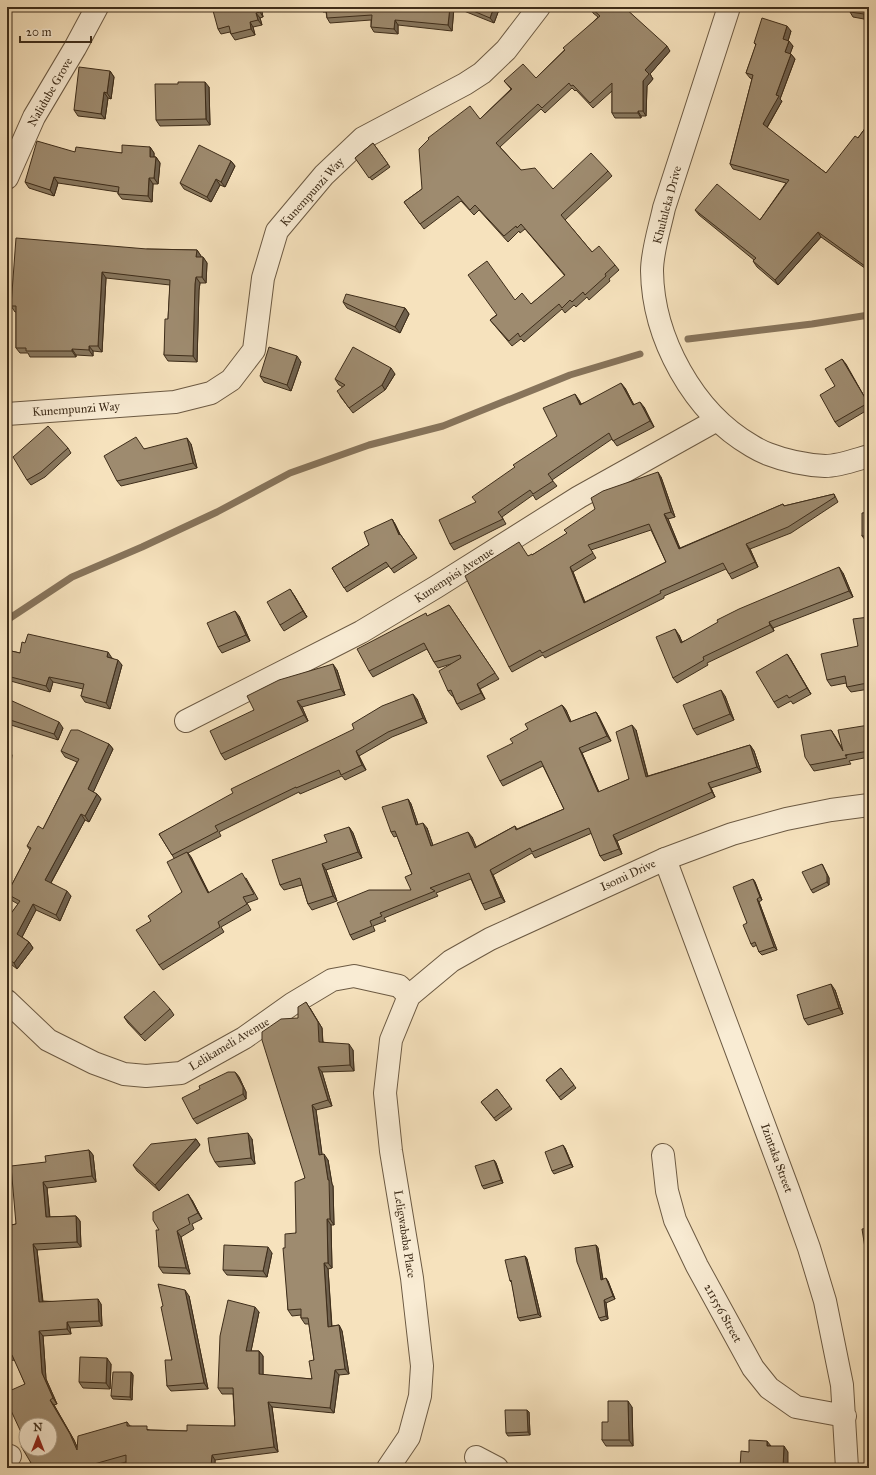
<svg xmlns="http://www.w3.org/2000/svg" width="876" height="1475" font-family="'IM FELL Great Primer',serif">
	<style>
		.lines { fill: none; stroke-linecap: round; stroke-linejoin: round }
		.stream { stroke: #87745b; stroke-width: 7 }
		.minor-casing { stroke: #6c5a43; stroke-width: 24 }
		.tertiary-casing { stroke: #6c5a43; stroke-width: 24 }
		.minor { stroke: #f9ecd4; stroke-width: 22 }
		.tertiary { stroke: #f9ecd4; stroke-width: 22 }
		.wall { fill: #88785f; stroke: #3e2d1a; fill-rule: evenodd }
		.shaded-wall { fill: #6f614e; stroke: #3e2d1a }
		.building { fill: #9e8b6f; stroke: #3e2d1a; fill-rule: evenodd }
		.labels { text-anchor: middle; stroke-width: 3; stroke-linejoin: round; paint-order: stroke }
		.street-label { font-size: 12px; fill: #3e2d1a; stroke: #f9ecd4 }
	</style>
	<rect width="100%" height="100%" fill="#f6e2bd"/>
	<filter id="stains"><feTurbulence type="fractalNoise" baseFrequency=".005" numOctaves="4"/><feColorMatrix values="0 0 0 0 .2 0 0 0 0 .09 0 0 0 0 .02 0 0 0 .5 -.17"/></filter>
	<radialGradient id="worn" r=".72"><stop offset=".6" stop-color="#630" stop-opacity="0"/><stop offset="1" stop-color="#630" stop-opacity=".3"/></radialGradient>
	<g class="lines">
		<path class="stream" d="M 688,339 L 812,324 L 869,315
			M 7,620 L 72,577 L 142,547 L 217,512 L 290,473 L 369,445 L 443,426 L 570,375 L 640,354"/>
		<defs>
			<path id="minor" d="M 7,178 L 34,117 L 75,48 L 97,7
				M 7,414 L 175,402 L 211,393 L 231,380 L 254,350 L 263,278 L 277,231 L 324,175 L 363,138 L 465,84 L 482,73 L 506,50 L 539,7
				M 186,721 L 361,632 L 436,587 L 579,497 L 717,420
				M 665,859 L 788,1189 L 809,1248 L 825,1301 L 842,1385 L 847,1468
				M 7,1001 L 48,1040 L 94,1063 L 124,1074 L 146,1076 L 181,1073 L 244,1038 L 292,1004 L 332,980 L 354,976 L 399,986 L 409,996
				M 663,1155 L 667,1191 L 675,1220 L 697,1266 L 753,1368 L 769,1388 L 796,1407 L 845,1416
				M 7,1457 L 10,1456
				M 476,1457 L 497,1468"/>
			<path id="tertiary" d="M 729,7 L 664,208 C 660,227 652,251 652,271 C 653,338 693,412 752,446 C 757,449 763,452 768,454 C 786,461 806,465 825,466 C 839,466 855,460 869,456
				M 388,1468 L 409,1437 L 420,1396 L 422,1366 L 412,1278 L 391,1151 L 385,1093 L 391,1040 L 409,996 L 451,961 L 490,939 L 665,859 L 732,834 L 786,819 L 831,810 L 869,805"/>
		</defs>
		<use href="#minor" class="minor-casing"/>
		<use href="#tertiary" class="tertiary-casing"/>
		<use href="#minor" class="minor"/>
		<use href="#tertiary" class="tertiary"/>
	</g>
	<path class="wall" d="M 261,7 L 263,17 L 260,18 L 262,25 L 253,27 L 255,35 L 235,40 L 231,34 L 230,32 L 221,34 L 218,29 Z
		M 319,7 L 454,7 L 452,31 L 398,25 L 398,34 L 374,32 L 371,27 L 371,20 L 330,23 L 327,18 L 326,12 L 323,12 Z
		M 454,7 L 500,7 L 494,23 Z
		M 590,7 L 627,10 L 670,51 L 650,74 L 653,79 L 647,86 L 646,116 L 641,116 L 641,118 L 615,118 L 612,113 L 612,91 L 593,108 L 576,90 L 575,91 L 572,88 L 545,113 L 541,109 L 500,147 L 521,170 L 553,189 L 608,171 L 612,176 L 565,220 L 592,252 L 615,265 L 619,270 L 609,279 L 610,281 L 589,300 L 587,297 L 576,307 L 574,305 L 565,313 L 562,309 L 524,342 L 521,339 L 512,346 L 490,320 L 515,300 L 531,304 L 565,276 L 525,229 L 520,233 L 519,231 L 508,242 L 479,210 L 474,215 L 461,201 L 424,229 L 404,202 L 422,189 L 480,119 L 511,89 L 504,81 L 536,78 L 598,17 L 593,13 Z
		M 869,7 L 869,24 L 867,24 L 864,19 L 853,17 L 850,12 Z
		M 791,31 L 788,41 L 793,46 L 790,53 L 795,59 L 780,99 L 782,101 L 767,128 L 826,173 L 858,138 L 869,123 L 869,271 L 821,237 L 778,285 L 757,267 L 753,261 L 754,260 L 699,215 L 695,210 L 760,220 L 786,183 L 733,169 L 730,164 L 752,79 L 750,78 L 746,73 L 756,45 L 754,43 Z
		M 110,71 L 114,77 L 111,99 L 108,98 L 105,119 L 78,116 L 74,110 Z
		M 209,87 L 210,125 L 160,126 L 156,120 Z
		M 373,143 L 390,167 L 372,180 L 355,158 Z
		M 150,147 L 154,153 L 154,157 L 156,157 L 160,163 L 158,184 L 153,184 L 152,202 L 122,199 L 118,194 L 118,192 L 58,183 L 54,196 L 29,188 L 25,182 L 75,152 L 122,153 Z
		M 231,161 L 235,166 L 225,187 L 220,185 L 211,202 L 184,189 L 180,183 Z
		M 147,249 L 197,250 L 201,256 L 201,257 L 203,257 L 207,263 L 206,283 L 200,283 L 199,290 L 197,362 L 168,361 L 164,355 L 168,319 L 170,285 L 106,278 L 102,352 L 93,351 L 93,356 L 76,355 L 76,357 L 30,357 L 28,353 L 20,353 L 16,348 L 16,312 L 15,312 L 11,306 Z
		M 343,302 L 405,308 L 409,314 L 400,333 L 347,308 Z
		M 842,359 L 869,405 L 869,409 L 839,427 L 835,422 L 835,386 Z
		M 301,362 L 291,391 L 264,382 L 260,376 Z
		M 395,374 L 385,390 L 353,413 L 340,396 L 343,387 L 339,385 L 335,379 Z
		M 625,388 L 634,405 L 644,407 L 654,427 L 617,446 L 612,439 L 552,480 L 557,486 L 536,500 L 533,495 L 502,517 L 506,524 L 454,550 L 450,544 L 476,502 L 557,436 L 579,400 L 581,404 Z
		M 191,444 L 197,468 L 121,486 L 117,481 L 144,449 Z
		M 68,448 L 71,453 L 45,477 L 31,485 L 27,480 Z
		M 661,477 L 675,517 L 668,519 L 680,548 L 783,504 L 784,506 L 834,494 L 838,502 L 791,533 L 750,549 L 758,567 L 732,579 L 726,569 L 664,596 L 664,598 L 545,658 L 543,655 L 512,672 L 509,667 L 528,556 L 532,555 ZM 651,530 L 666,562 L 585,602 L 573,572 L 596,558 L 591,550 Z
		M 869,512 L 869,541 L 866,541 L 862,536 Z
		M 392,519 L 395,524 L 400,534 L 417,558 L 394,573 L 389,566 L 347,592 L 332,568 L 369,545 Z
		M 843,573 L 853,597 L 773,628 L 774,631 L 707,663 L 708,665 L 677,683 L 673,678 L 679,635 L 682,642 Z
		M 294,595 L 307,617 L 284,631 L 280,625 Z
		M 449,605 L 499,679 L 480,689 L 485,699 L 461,710 L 457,704 L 453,696 L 452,696 L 448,691 L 451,664 L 438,668 L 434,662 L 427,649 L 373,677 L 369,671 L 428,616 Z
		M 239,616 L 250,641 L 222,653 L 218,647 Z
		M 869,617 L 869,689 L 851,692 L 847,687 L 846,683 L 831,686 L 827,680 L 858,646 Z
		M 7,650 L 20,653 L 112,658 L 122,665 L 110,709 L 85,702 L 81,696 L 83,689 L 53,682 L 50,692 L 7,680 Z
		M 787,654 L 791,660 L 811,694 L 793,704 L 791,701 L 778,708 L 774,702 Z
		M 337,670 L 345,695 L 302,707 L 308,721 L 225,760 L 221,754 L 254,710 Z
		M 725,696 L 734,720 L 697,735 L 693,729 Z
		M 417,699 L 427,723 L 392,737 L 359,756 L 366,770 L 345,780 L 342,776 L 300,794 L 299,792 L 219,832 L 221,836 L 188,853 L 191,857 L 209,893 L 246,878 L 258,899 L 247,903 L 251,910 L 221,927 L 224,932 L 163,970 L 159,965 L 151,921 L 182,892 L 174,858 L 159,834 Z
		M 562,705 L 566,710 L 571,722 L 596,712 L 599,717 L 611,741 L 582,753 L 599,792 L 629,779 L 636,730 L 648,776 L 750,745 L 754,751 L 761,772 L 711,788 L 715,797 L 617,841 L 622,854 L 604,861 L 600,856 L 592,833 L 535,858 L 532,853 L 493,875 L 505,902 L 485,910 L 482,904 L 471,879 L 436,893 L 438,896 L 384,918 L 386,921 L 373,926 L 375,931 L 353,940 L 350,935 L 411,890 L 412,874 L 397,836 L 394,837 L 391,832 L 408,799 L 411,804 L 418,825 L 427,828 L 433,846 L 472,837 L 476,847 L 515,826 L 517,829 L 564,809 L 543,766 L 503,786 L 500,781 L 513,743 L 528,729 Z
		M 7,709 L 63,728 L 58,740 L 8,724 L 7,722 Z
		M 869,725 L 869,757 L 849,761 L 851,764 L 814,771 L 810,765 L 831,730 L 842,749 Z
		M 109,744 L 113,749 L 93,792 L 97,794 L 101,799 L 89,822 L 85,820 L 51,883 L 71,896 L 60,921 L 36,910 L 22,937 L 29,942 L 33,948 L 17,969 L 7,961 L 7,919 L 18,904 L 11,900 L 7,894 L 30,850 L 27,846 L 43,829 L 77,762 L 65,757 L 61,751 Z
		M 349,827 L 353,833 L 362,858 L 326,870 L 337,901 L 312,910 L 308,904 L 302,885 L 284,890 L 280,885 L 327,842 Z
		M 822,864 L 829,878 L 829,885 L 813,893 L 811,890 Z
		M 753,879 L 755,882 L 762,900 L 759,902 L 777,950 L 762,955 L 759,952 L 757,945 L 753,947 L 751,944 L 747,923 Z
		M 835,990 L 843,1014 L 808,1025 L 804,1019 Z
		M 310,1008 L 322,1028 L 323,1042 L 353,1050 L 354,1071 L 322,1072 L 332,1106 L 316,1110 L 322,1155 L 328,1160 L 332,1184 L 333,1186 L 334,1225 L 331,1225 L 332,1268 L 328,1269 L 332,1326 L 339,1325 L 342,1331 L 349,1374 L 339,1375 L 334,1413 L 272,1407 L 278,1452 L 215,1460 L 215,1468 L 128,1468 L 126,1464 L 126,1462 L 103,1468 L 24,1468 L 31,1463 L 26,1443 L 25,1384 L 15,1360 L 7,1361 L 7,1226 L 16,1224 L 46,1162 L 89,1150 L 93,1155 L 96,1182 L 47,1188 L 50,1217 L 76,1216 L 80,1221 L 81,1247 L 37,1250 L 43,1301 L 101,1304 L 102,1326 L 70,1328 L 71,1334 L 43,1336 L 46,1379 L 57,1404 L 54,1405 L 74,1440 L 77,1447 L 127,1422 L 130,1426 L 150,1430 L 187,1431 L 235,1426 L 233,1394 L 222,1394 L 218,1388 L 259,1312 L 251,1351 L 259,1351 L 263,1356 L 263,1375 L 312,1379 L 314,1360 L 309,1324 L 305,1324 L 301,1318 L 301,1315 L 292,1316 L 288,1310 L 285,1248 L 296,1233 L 305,1178 L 298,1018 Z
		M 170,1009 L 174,1015 L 145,1041 L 128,1023 L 124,1017 Z
		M 561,1068 L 576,1088 L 561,1100 L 546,1080 Z
		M 235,1072 L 239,1077 L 246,1092 L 246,1099 L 197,1124 L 193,1119 Z
		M 497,1089 L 512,1109 L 496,1121 L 481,1102 Z
		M 196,1139 L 200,1145 L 159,1191 L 137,1171 L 133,1165 Z
		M 252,1139 L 255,1164 L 219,1167 L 215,1162 Z
		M 565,1148 L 573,1167 L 554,1174 L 552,1171 Z
		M 494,1160 L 496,1163 L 503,1183 L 484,1189 L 482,1186 Z
		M 192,1200 L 202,1219 L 192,1224 L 194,1229 L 181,1237 L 190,1274 L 163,1273 L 159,1267 L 159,1230 Z
		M 869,1228 L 869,1254 L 865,1248 Z
		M 596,1245 L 598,1248 L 603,1279 L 608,1281 L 615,1299 L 606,1303 L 608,1319 L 601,1321 L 599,1318 Z
		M 272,1253 L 267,1277 L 227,1275 L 223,1270 Z
		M 525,1256 L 527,1259 L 541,1317 L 520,1321 L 518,1318 L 512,1283 L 510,1281 Z
		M 189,1296 L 208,1389 L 171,1391 L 167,1386 L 172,1360 L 163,1306 Z
		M 111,1364 L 110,1389 L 83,1388 L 79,1382 Z
		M 131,1372 L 133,1375 L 132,1400 L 113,1399 L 111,1396 Z
		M 632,1407 L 633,1446 L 606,1446 L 602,1440 L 608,1422 Z
		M 529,1412 L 530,1435 L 508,1436 L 506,1433 Z"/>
	<path class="shaded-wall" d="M 258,7 L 261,7 L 263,17 L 260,12 Z
		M 450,7 L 454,7 L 452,31 L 448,25 Z
		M 494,7 L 500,7 L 494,23 L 490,18 Z
		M 623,7 L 630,7 L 626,11 Z
		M 256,13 L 260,18 L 262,25 L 258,20 Z
		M 395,20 L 398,25 L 398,34 L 394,29 Z
		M 250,22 L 253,27 L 255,35 L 251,29 Z
		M 787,26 L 791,31 L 787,44 L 783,39 Z
		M 789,41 L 793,46 L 789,57 L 785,52 Z
		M 667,46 L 670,51 L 650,74 L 653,79 L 647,86 L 646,116 L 643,111 L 643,81 L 645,70 Z
		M 791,54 L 795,59 L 780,99 L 782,101 L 766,129 L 763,124 L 776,95 Z
		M 110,71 L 114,77 L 111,99 L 107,93 Z
		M 205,82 L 209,87 L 210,125 L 206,119 Z
		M 104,92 L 108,98 L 105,119 L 101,114 Z
		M 638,111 L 641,116 L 641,118 L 638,113 Z
		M 150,147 L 154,153 L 154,162 L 150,157 Z
		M 156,157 L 160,163 L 158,184 L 154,178 Z
		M 231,161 L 235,166 L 225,187 L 221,182 Z
		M 54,177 L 58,183 L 54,196 L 50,190 Z
		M 149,178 L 153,184 L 152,202 L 148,196 Z
		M 216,179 L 220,185 L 211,202 L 207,197 Z
		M 818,232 L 821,237 L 778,285 L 775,280 Z
		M 197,250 L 201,256 L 200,263 L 196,257 Z
		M 203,257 L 207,263 L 206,283 L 202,277 Z
		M 102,272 L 106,278 L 102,352 L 98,346 Z
		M 196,277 L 200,283 L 199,290 L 197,362 L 193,356 L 195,284 Z
		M 405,308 L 409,314 L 400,333 L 395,327 Z
		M 89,346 L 93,351 L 93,356 L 89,350 Z
		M 72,349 L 76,355 L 76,357 L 72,351 Z
		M 297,356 L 301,362 L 291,391 L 287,385 Z
		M 842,359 L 846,364 L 869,405 L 868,403 Z
		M 391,368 L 395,374 L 385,390 L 382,385 Z
		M 621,383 L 625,388 L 637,411 L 633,405 Z
		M 575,394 L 579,400 L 584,410 L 580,405 Z
		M 640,402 L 644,407 L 654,427 L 650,421 Z
		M 187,438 L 191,444 L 197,468 L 193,463 Z
		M 658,472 L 661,477 L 675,517 L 671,512 Z
		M 664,514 L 668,519 L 682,554 L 679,549 Z
		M 392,519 L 395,524 L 402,539 L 399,535 Z
		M 746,544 L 750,549 L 758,567 L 755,562 Z
		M 570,567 L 573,572 L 587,608 L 584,603 Z
		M 839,567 L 843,573 L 853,597 L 849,591 Z
		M 290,589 L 294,595 L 307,617 L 303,611 Z
		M 235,611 L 239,616 L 250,641 L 246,635 Z
		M 769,622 L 773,628 L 774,631 L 770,625 Z
		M 675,629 L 679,635 L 685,649 L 681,643 Z
		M 108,652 L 112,658 L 107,657 Z
		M 787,654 L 791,660 L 811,694 L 807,688 Z
		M 118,660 L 122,665 L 110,709 L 106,703 Z
		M 333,664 L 337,670 L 345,695 L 341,689 Z
		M 49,677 L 53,682 L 50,692 L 46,686 Z
		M 477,684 L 480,689 L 485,699 L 481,693 Z
		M 721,690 L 725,696 L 734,720 L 730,714 Z
		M 413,694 L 417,699 L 427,723 L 423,718 Z
		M 297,701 L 302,707 L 308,721 L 304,715 Z
		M 562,705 L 566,710 L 574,728 L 570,722 Z
		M 596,712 L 599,717 L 611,741 L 607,736 Z
		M 59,722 L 63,728 L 58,740 L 54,734 Z
		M 632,725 L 636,730 L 649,782 L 646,777 Z
		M 831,730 L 835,736 L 847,756 L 843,751 Z
		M 109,744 L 113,749 L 92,795 L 88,789 Z
		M 750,745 L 754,751 L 761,772 L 757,767 Z
		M 579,748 L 582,753 L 601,797 L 598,792 Z
		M 8,749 L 12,755 L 9,780 L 7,777 L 7,756 Z
		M 356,751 L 359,756 L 366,770 L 362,765 Z
		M 708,783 L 711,788 L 715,797 L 712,792 Z
		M 97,794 L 101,799 L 89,822 L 85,816 Z
		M 408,799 L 411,804 L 420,830 L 416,825 Z
		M 81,814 L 85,820 L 49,886 L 45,880 Z
		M 423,823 L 427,828 L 435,851 L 431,846 Z
		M 349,827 L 353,833 L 362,858 L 358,852 Z
		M 468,832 L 472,837 L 479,853 L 475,848 Z
		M 613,835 L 617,841 L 622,854 L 619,849 Z
		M 187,852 L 191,857 L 211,898 L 208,893 Z
		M 322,864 L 326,870 L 337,901 L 333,896 Z
		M 822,864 L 829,878 L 829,885 L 827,882 Z
		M 490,870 L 493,875 L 505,902 L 501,897 Z
		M 753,879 L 755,882 L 762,900 L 760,897 Z
		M 67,891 L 71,896 L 60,921 L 56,915 Z
		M 757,899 L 759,902 L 777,950 L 774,947 Z
		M 33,904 L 36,910 L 21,939 L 17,934 Z
		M 29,942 L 33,948 L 17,969 L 14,963 Z
		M 831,984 L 835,990 L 843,1014 L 839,1008 Z
		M 306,1002 L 322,1028 L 323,1048 L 319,1042 Z
		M 349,1044 L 353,1050 L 354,1071 L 350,1065 Z
		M 318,1067 L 322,1072 L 332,1106 L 328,1100 Z
		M 235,1072 L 239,1077 L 246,1092 L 246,1099 L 243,1094 Z
		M 312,1105 L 316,1110 L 323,1161 L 319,1155 Z
		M 248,1133 L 252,1139 L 255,1164 L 251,1158 Z
		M 196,1139 L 200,1145 L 159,1191 L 155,1185 Z
		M 563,1145 L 565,1148 L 573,1167 L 571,1164 Z
		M 89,1150 L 93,1155 L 96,1182 L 92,1176 Z
		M 324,1154 L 328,1160 L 332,1184 L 333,1186 L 334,1225 L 330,1219 L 328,1180 Z
		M 494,1160 L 496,1163 L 503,1183 L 501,1180 Z
		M 43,1182 L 47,1188 L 50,1223 L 46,1217 Z
		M 188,1194 L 192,1200 L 202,1219 L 198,1213 Z
		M 76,1216 L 80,1221 L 81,1247 L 77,1242 Z
		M 327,1219 L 331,1225 L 332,1268 L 328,1263 Z
		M 177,1231 L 181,1237 L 190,1274 L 186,1268 Z
		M 33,1244 L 37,1250 L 43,1307 L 39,1302 Z
		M 596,1245 L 598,1248 L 603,1283 L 601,1280 Z
		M 268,1247 L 272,1253 L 267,1277 L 263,1271 Z
		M 525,1256 L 527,1259 L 541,1317 L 538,1314 Z
		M 324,1263 L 328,1269 L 332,1332 L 328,1327 Z
		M 606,1278 L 608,1281 L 615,1299 L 613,1296 Z
		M 185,1290 L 189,1296 L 208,1389 L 204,1383 Z
		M 98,1299 L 101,1304 L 102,1326 L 99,1321 Z
		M 604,1300 L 606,1303 L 608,1319 L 606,1316 Z
		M 255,1307 L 259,1312 L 250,1356 L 246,1351 Z
		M 67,1322 L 70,1328 L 71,1334 L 67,1329 Z
		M 339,1325 L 342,1331 L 349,1374 L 345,1369 Z
		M 39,1331 L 43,1336 L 46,1379 L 57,1404 L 53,1398 L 42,1373 Z
		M 259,1351 L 263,1356 L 263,1380 L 259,1374 Z
		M 107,1358 L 111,1364 L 110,1389 L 106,1383 Z
		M 335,1370 L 339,1375 L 334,1413 L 330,1408 Z
		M 131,1372 L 133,1375 L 132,1400 L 130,1397 Z
		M 50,1400 L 54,1405 L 74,1440 L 81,1456 L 77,1450 Z
		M 628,1401 L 632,1407 L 633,1446 L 629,1440 Z
		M 268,1402 L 272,1407 L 278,1452 L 274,1447 Z
		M 527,1410 L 529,1412 L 530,1435 L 528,1432 Z
		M 767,1441 L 771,1446 L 767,1446 Z
		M 784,1446 L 788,1452 L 788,1468 L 783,1468 Z
		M 212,1455 L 215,1460 L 215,1468 L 213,1468 L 211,1466 Z"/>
	<path class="building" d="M 212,7 L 258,7 L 260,12 L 256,13 L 258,20 L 250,22 L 251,29 L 231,34 L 229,26 L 218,29 Z
		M 326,7 L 450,7 L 448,25 L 395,20 L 394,29 L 371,27 L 372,15 L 327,18 Z
		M 464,7 L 494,7 L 490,18 Z
		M 590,7 L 624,7 L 667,46 L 645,70 L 649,74 L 643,81 L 643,111 L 638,111 L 638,113 L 612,113 L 612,83 L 590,103 L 573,85 L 571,86 L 569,83 L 542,108 L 538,104 L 496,143 L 521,170 L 535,168 L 553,189 L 591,153 L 608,171 L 561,215 L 592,252 L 599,246 L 615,265 L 605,274 L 606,276 L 585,295 L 583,292 L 572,302 L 570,300 L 562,308 L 559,304 L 520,337 L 518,333 L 509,341 L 490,320 L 497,315 L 468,275 L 487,261 L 515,300 L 522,293 L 531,304 L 565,275 L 521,224 L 517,228 L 516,226 L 504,236 L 475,205 L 470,210 L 458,196 L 420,224 L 404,202 L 422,189 L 419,149 L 429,139 L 428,138 L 470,106 L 480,119 L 512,89 L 504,81 L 523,64 L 536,78 L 565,50 L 563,48 L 600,16 Z
		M 851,7 L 869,7 L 869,20 L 864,19 L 864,14 L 850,12 Z
		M 762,18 L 787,26 L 783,39 L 789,41 L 785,52 L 791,54 L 776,95 L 779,96 L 763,124 L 826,173 L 855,136 L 858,138 L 869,123 L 869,269 L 818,232 L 775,280 L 753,261 L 756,258 L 695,210 L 717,184 L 760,220 L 789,180 L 730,164 L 753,75 L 746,73 L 756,44 L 754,43 Z
		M 79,67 L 110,71 L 107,93 L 104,92 L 101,114 L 74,110 Z
		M 178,82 L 205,82 L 206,119 L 156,120 L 155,84 L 178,84 Z
		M 37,141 L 75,152 L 76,147 L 122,153 L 122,145 L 150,147 L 150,157 L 156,157 L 154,178 L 149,178 L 148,196 L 118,194 L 119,187 L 54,177 L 50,190 L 25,182 Z
		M 373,143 L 388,164 L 369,178 L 355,158 Z
		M 199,145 L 231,161 L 221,182 L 216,179 L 207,197 L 180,183 Z
		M 16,238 L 147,249 L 197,250 L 196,257 L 203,257 L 202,277 L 196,277 L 195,284 L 193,356 L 164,355 L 165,319 L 168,319 L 170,280 L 102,272 L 98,346 L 89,346 L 89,350 L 72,349 L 72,351 L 26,351 L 26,348 L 16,348 L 16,306 L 11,306 Z
		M 346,294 L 405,308 L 395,327 L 343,302 Z
		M 269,347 L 297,356 L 287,385 L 260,376 Z
		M 353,347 L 391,368 L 382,385 L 349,408 L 337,391 L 345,385 L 335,379 Z
		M 842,359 L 868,403 L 835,422 L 820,395 L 835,386 L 825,369 Z
		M 621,383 L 633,405 L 640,402 L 650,421 L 613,441 L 609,433 L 548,474 L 553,481 L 533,494 L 530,490 L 498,512 L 503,519 L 450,544 L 439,520 L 476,502 L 472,497 L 515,467 L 513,465 L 557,436 L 543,408 L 575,394 L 580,405 Z
		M 48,426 L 68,448 L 41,472 L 27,480 L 13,457 Z
		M 136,437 L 144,449 L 187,438 L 193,463 L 117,481 L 104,456 Z
		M 658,472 L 671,512 L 664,514 L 679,549 L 783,504 L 784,506 L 834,494 L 835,497 L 788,527 L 746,544 L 755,562 L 729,574 L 723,563 L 660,591 L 661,593 L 542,653 L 540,650 L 509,667 L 465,576 L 519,542 L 528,556 L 532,554 L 532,555 L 567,533 L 564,530 L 595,509 L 591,498 L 603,491 ZM 649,524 L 666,562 L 584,603 L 570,567 L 593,553 L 588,545 Z
		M 869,512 L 869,536 L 862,536 L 862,513 Z
		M 392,519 L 399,535 L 400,534 L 414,554 L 391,569 L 386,562 L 344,588 L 332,568 L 369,545 L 364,532 Z
		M 839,567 L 849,591 L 769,622 L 770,625 L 703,657 L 704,660 L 673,678 L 656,637 L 675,629 L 681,643 L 718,622 L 717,620 L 739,609 Z
		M 290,589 L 303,611 L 280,625 L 267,602 Z
		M 449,605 L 495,673 L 477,684 L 481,693 L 457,704 L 451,690 L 448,691 L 439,671 L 461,658 L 460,655 L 434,662 L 424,643 L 369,671 L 357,649 L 426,613 L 427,616 Z
		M 235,611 L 246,635 L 218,647 L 207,623 Z
		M 869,617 L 869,683 L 862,684 L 847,687 L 845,676 L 827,680 L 821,654 L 858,646 L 853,619 Z
		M 28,634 L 108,652 L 107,657 L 118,660 L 106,703 L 81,696 L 84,684 L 49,677 L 46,686 L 7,676 L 7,650 L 20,653 L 22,642 L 25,643 Z
		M 787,654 L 807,688 L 789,698 L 787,695 L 774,702 L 756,672 Z
		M 333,664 L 341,689 L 297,701 L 304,715 L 221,754 L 210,731 L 254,710 L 247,696 L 279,680 Z
		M 721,690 L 730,714 L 693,729 L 683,705 Z
		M 413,694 L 423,718 L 388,732 L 356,751 L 362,765 L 341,775 L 339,770 L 296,788 L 296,787 L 215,826 L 218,831 L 172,855 L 159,834 L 233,793 L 231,789 L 354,729 L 352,724 L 382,706 Z
		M 10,700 L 59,722 L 54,734 L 7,719 L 7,709 Z
		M 562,705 L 570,722 L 596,712 L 607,736 L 579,748 L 598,792 L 629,779 L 616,732 L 632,725 L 646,777 L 750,745 L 757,767 L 708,783 L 712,792 L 613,835 L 619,849 L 600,856 L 589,828 L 532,852 L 530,848 L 490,870 L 501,897 L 482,904 L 469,873 L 430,888 L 435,891 L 380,913 L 382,916 L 370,921 L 372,926 L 350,935 L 337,903 L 369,890 L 411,890 L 405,877 L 412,874 L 395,831 L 391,832 L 382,807 L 408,799 L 416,825 L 423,823 L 431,846 L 468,832 L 475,848 L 515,826 L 516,830 L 564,809 L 541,761 L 500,781 L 487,756 L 513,743 L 510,739 L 528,729 L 525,724 Z
		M 869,725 L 869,751 L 845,755 L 847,758 L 810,765 L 805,757 L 801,735 L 831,730 L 843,751 L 838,730 Z
		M 71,730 L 78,730 L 109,744 L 88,789 L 97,794 L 85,816 L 81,814 L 45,880 L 67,891 L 56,915 L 33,904 L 17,934 L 29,942 L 14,963 L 7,958 L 7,919 L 20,901 L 7,894 L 31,848 L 27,846 L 38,826 L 43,829 L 79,759 L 61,751 Z
		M 349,827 L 358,852 L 322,864 L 333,896 L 308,904 L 300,878 L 280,885 L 272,860 L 327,842 L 324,835 Z
		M 187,852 L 208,893 L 242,873 L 254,894 L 243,897 L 247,904 L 218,922 L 220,927 L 159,965 L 136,930 L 151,921 L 148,916 L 182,892 L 167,862 Z
		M 822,864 L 827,875 L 827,882 L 811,890 L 802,872 Z
		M 753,879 L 760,897 L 757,899 L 774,947 L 759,952 L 755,942 L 751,944 L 743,925 L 747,923 L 733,887 Z
		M 831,984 L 839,1008 L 804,1019 L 797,995 Z
		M 154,991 L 170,1009 L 141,1035 L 124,1017 Z
		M 306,1002 L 318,1022 L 319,1042 L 349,1044 L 350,1065 L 318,1067 L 328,1100 L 312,1105 L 319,1155 L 324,1154 L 328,1180 L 329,1180 L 330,1219 L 327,1219 L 328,1263 L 324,1263 L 328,1327 L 339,1325 L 345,1369 L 335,1370 L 330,1408 L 268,1402 L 274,1447 L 212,1455 L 211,1466 L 148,1465 L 147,1468 L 129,1468 L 129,1464 L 126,1464 L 126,1455 L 80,1468 L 23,1468 L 31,1463 L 21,1446 L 26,1443 L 7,1402 L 7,1392 L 25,1384 L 12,1355 L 7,1355 L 7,1226 L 16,1224 L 11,1166 L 46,1162 L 45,1156 L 89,1150 L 92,1176 L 43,1182 L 46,1217 L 76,1216 L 77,1242 L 33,1244 L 39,1302 L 98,1299 L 99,1321 L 67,1322 L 67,1329 L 39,1331 L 42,1373 L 53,1398 L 50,1400 L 70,1434 L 77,1450 L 78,1436 L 127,1422 L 127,1426 L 147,1426 L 147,1430 L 187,1431 L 187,1425 L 235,1426 L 233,1388 L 218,1388 L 220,1336 L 228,1300 L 255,1307 L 246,1351 L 259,1351 L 259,1374 L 312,1379 L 309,1361 L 314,1360 L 308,1318 L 301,1318 L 301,1309 L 288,1310 L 283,1248 L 285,1248 L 285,1234 L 296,1233 L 295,1182 L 305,1178 L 262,1040 L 262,1032 L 281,1019 L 298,1018 L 298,1007 ZM 26,1425 L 50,1425 L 50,1449 L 26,1449 Z
		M 561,1068 L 574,1085 L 559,1097 L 546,1080 Z
		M 228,1072 L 235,1072 L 243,1087 L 243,1094 L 193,1119 L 182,1098 L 200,1089 L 199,1086 Z
		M 497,1089 L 510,1106 L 494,1118 L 481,1102 Z
		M 248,1133 L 251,1158 L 215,1162 L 210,1152 L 208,1138 Z
		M 196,1139 L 155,1185 L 133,1165 L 151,1144 Z
		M 563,1145 L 571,1164 L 552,1171 L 545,1152 Z
		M 494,1160 L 501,1180 L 482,1186 L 475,1166 Z
		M 188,1194 L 198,1213 L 188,1218 L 190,1224 L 177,1231 L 186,1268 L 159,1267 L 156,1230 L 159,1230 L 153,1220 L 153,1212 Z
		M 869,1228 L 869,1247 L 865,1248 L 862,1229 Z
		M 224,1245 L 268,1247 L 263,1271 L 223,1270 Z
		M 596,1245 L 601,1280 L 606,1278 L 613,1296 L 604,1300 L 606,1316 L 599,1318 L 577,1262 L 575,1248 Z
		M 525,1256 L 538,1314 L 518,1318 L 511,1280 L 510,1281 L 505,1260 Z
		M 158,1284 L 185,1290 L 204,1383 L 167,1386 L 165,1360 L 172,1360 L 161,1307 L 163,1306 Z
		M 80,1357 L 107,1358 L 106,1383 L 79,1382 Z
		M 113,1372 L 131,1372 L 130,1397 L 111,1396 Z
		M 608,1401 L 628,1401 L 629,1440 L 602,1440 L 602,1422 L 608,1422 Z
		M 505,1410 L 527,1410 L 528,1432 L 506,1433 Z
		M 749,1440 L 767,1441 L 767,1446 L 784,1446 L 783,1468 L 740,1468 L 741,1451 L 749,1452 Z"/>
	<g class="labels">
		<g class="street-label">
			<text transform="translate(50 92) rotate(-60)" y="4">Nalidube Grove</text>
			<text transform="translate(312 192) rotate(-48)" y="4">Kunempunzi Way</text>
			<text transform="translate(667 205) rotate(-75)" y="4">Khululeka Drive</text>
			<text transform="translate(76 409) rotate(-4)" y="4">Kunempunzi Way</text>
			<text transform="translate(454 575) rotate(-33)" y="4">Kunempisi Avenue</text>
			<text transform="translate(628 875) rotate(-25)" y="4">Isomi Drive</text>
			<text transform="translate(229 1044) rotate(-31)" y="4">Lelikameli Avenue</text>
			<text transform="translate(777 1158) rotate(70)" y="4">Izintaka Street</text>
			<text transform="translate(405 1234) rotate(81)" y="4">Leligwababa Place</text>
			<text transform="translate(723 1313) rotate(61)" y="4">211556 Street</text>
		</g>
	</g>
	<rect width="876" height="1475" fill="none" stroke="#f6e2bd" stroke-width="24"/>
	<rect x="8" y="8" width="860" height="1459" fill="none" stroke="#3e2d1a" stroke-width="2"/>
	<rect x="12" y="12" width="852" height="1451" fill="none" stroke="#3e2d1a"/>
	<g transform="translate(38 1437)"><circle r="19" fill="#f9ecd4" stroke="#aea08a"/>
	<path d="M0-3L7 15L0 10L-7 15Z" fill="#8f2418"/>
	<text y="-6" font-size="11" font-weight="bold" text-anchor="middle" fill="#3e2d1a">N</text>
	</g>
	<path d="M20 36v6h71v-6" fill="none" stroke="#3e2d1a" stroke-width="2"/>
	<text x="26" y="36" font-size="12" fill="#3e2d1a" stroke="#f9ecd4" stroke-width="3" paint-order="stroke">20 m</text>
	<rect width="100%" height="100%" filter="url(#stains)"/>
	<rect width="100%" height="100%" fill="url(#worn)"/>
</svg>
